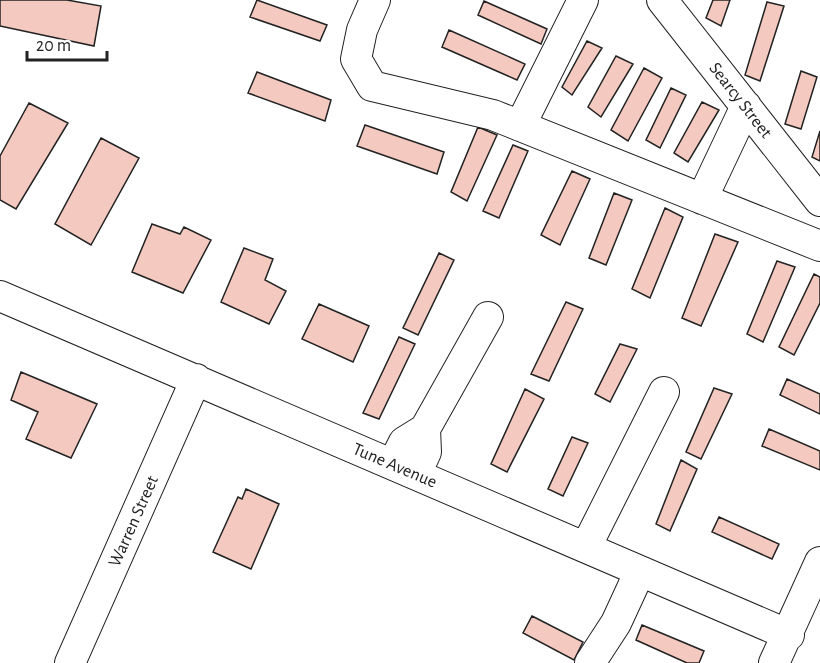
<svg xmlns="http://www.w3.org/2000/svg" width="820" height="663" font-family="'Alegreya Sans',sans-serif">
	<style>
		.building { fill: #f3c9c0; stroke: #222; stroke-width: 1.5 }
		.lines { fill: none; stroke-linecap: round; stroke-linejoin: round }
		.minor-casing { stroke: #222; stroke-width: 32 }
		.minor { stroke: #fff; stroke-width: 30 }
		.labels { text-anchor: middle; stroke-width: 4.5; stroke-linejoin: round; paint-order: stroke }
		.street-label { font-size: 18px; fill: #222; stroke: #fff }
	</style>
	<rect width="100%" height="100%" fill="#fff"/>
	<path class="building" d="M 0,0 L 67,0 L 101,6 L 94,46 L 0,26 Z
		M 257,0 L 327,25 L 320,41 L 250,17 Z
		M 713,0 L 730,0 L 721,26 L 706,18 Z
		M 484,1 L 547,29 L 541,44 L 478,15 Z
		M 767,2 L 784,6 L 760,81 L 745,75 Z
		M 449,30 L 525,64 L 517,80 L 442,47 Z
		M 587,41 L 602,48 L 572,95 L 562,87 Z
		M 616,56 L 633,64 L 601,117 L 588,107 Z
		M 644,68 L 662,78 L 628,141 L 611,130 Z
		M 801,71 L 817,77 L 801,129 L 785,124 Z
		M 257,72 L 331,100 L 325,121 L 248,93 Z
		M 671,88 L 686,95 L 660,148 L 646,140 Z
		M 702,102 L 719,110 L 688,162 L 674,153 Z
		M 29,103 L 68,123 L 16,209 L 0,200 L 0,156 Z
		M 365,125 L 444,152 L 437,174 L 357,146 Z
		M 478,127 L 497,135 L 467,201 L 451,192 Z
		M 820,131 L 820,161 L 812,157 Z
		M 101,138 L 139,158 L 91,245 L 55,224 Z
		M 513,145 L 528,151 L 499,218 L 483,211 Z
		M 572,171 L 590,179 L 560,245 L 541,235 Z
		M 614,193 L 632,200 L 606,265 L 589,258 Z
		M 665,208 L 683,217 L 650,298 L 632,289 Z
		M 152,224 L 180,234 L 184,227 L 211,240 L 183,293 L 132,272 Z
		M 715,234 L 738,242 L 701,326 L 682,318 Z
		M 244,248 L 273,259 L 265,280 L 286,291 L 269,324 L 221,302 Z
		M 439,253 L 454,260 L 418,335 L 403,328 Z
		M 777,261 L 795,267 L 763,342 L 747,334 Z
		M 814,274 L 820,277 L 820,303 L 794,355 L 779,347 Z
		M 566,302 L 583,309 L 549,381 L 531,374 Z
		M 319,304 L 369,326 L 353,362 L 302,339 Z
		M 399,337 L 415,344 L 379,419 L 363,413 Z
		M 620,344 L 637,349 L 610,402 L 595,394 Z
		M 21,372 L 97,404 L 71,458 L 26,439 L 38,412 L 11,400 Z
		M 787,379 L 820,394 L 820,414 L 780,395 Z
		M 714,388 L 732,394 L 701,459 L 686,452 Z
		M 525,389 L 544,399 L 507,472 L 491,464 Z
		M 769,429 L 820,451 L 820,470 L 762,446 Z
		M 572,437 L 588,443 L 563,496 L 548,489 Z
		M 681,460 L 697,469 L 670,531 L 656,524 Z
		M 246,489 L 279,504 L 251,569 L 213,552 L 238,497 L 242,499 Z
		M 719,517 L 779,544 L 772,559 L 712,532 Z
		M 532,616 L 583,642 L 574,660 L 523,633 Z
		M 642,625 L 704,651 L 699,663 L 687,663 L 636,640 Z"/>
	<g class="lines">
		<defs>
			<path id="minor" d="M 375,0 L 362,30 L 356,59 L 372,86 L 493,115 L 820,246
				M 662,0 L 820,201
				M 520,126 L 583,0
				M 702,199 L 746,106
				M 0,296 L 789,635
				M 425,429 L 488,317
				M 393,464 L 404,442 L 425,429 L 426,452 L 416,474
				M 586,547 L 664,392
				M 70,663 L 196,379
				M 590,663 L 616,623 L 640,571
				M 774,663 L 820,562"/>
		</defs>
		<use href="#minor" class="minor-casing"/>
		<use href="#minor" class="minor"/>
	</g>
	<g class="labels">
		<g class="street-label">
			<text transform="translate(741 100) rotate(52)" y="6">Searcy Street</text>
			<text transform="translate(395 465) rotate(23)" y="6">Tune Avenue</text>
			<text transform="translate(133 521) rotate(-66)" y="6">Warren Street</text>
		</g>
	</g>
	<path d="M27 51v9h80v-9" fill="none" stroke="#222222" stroke-width="3"/>
	<text x="36" y="51" font-size="18" fill="#222222" stroke="#ffffff" stroke-width="4.5" paint-order="stroke">20 m</text>
</svg>
